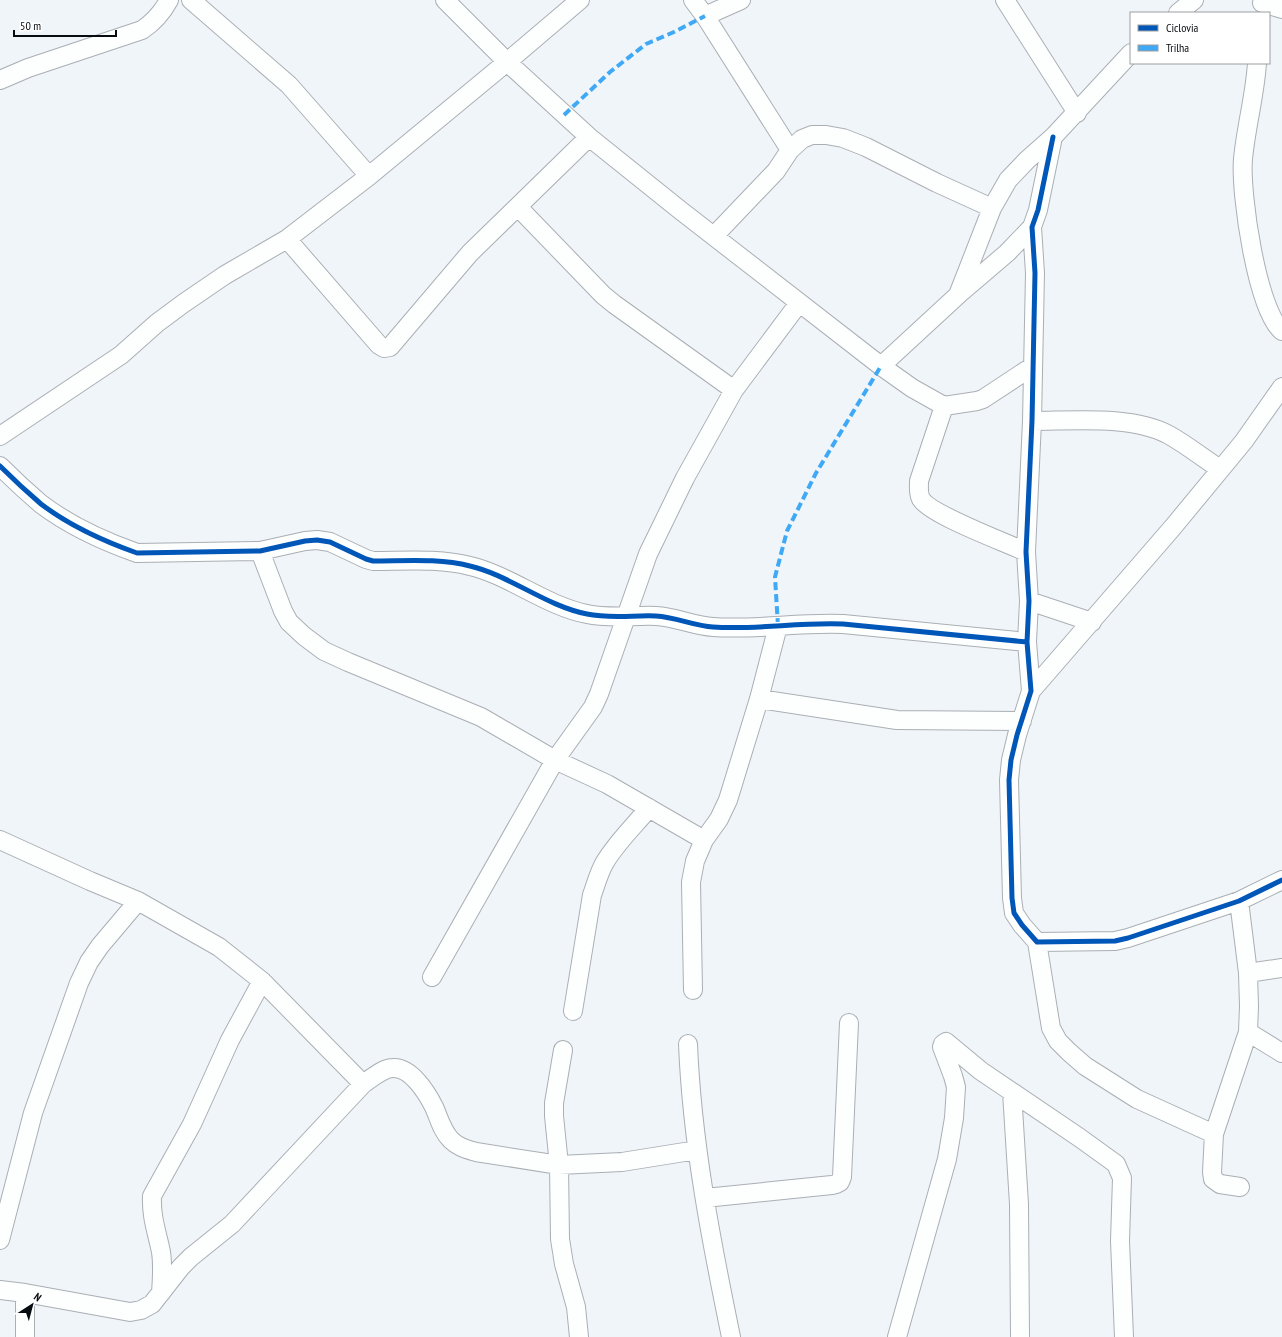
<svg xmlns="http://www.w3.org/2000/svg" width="1282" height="1337" font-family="'PT Sans Narrow',sans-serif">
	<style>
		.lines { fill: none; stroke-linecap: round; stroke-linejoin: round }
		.minor-casing { stroke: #aaafb4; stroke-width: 20 }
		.minor { stroke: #fdfefe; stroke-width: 18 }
		.quiet { stroke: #3fa9f5; stroke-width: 4; stroke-dasharray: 8 4; stroke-linecap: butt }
		.cycleway-casing { stroke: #fff; stroke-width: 8 }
		.cycleway { stroke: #0057b8; stroke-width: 5 }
	</style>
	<rect width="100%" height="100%" fill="#f0f5fa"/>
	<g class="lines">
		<defs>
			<path id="minor" d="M 191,0 L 289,85 L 369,176
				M 445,0 L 507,62 L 589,137 L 680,210 L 881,366 L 912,388 L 944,406
				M 693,0 L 705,16 L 790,150
				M 1005,0 L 1077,113
				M 1262,3 L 1282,9
				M 1178,13 L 1194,0
				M 705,16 L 741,0
				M 1257,63 C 1255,95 1246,127 1243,159 C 1240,193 1257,310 1282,331
				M 0,80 L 28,68 L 142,30 C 154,22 162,13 169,0
				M 1053,137 L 1038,210 L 1032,227 L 1035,273 L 1032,421 L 1026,552 L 1029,601 L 1027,642 L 1031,691 L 1017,735 L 1011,760 L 1009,780 L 1012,898 L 1014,913 L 1022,925 L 1037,942 L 1115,941 L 1128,938 L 1239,901 L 1282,880
				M 518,207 L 603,295 L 614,304 L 734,390
				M 714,236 L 776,171 L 790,150 L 802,139 L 812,135 L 826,135 L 843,138 L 866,147 L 937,183 L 992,208
				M 287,239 L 379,345 L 384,348 L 390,347 L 470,253 L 589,137
				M 959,294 L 1007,253 L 1032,227
				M 881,366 L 958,295 L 992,208 L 1008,180 L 1027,160 L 1053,137 L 1131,53
				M 1032,421 C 1073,421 1132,415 1169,435 C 1187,445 1203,458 1220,469
				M 0,436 L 121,355 L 157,323 L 184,303 L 225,275 L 287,239 L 369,176 L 507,62 L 580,0
				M 0,466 C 13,479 27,492 41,504 C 70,526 103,541 137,553 L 260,551 L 305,541 L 317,540 L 330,542 L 366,559 L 373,561 C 405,561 439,558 470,566 C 509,575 546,606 587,614 C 610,619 634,615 656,616 C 676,617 694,626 713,627 C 756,630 800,622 843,624 L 1027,642
				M 260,551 L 283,611 L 289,622 L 304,636 L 324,651 L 348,662 L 481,717 L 555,760 L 607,784 L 704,840
				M 1026,552 C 1005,542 931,515 921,499 C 918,493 919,487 919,481 L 944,406 L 977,401 L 983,399 L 1033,366
				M 1029,601 L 1092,622
				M 1031,691 L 1173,527 L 1244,441 L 1282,387
				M 759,699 L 897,720 L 1022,721
				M 0,840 L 90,881 L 138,901 L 219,947 L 262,981 L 363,1084
				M 1239,901 L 1248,973 L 1249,1006 L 1248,1032 L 1214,1134 L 1212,1172 L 1213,1179 L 1220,1184 L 1240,1187
				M 1037,942 L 1051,1028 L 1058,1041 L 1069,1052 L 1085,1066 L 1137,1099 L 1214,1134
				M 1248,973 L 1282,968
				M 432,977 L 555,760 L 593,707 L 599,694 L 648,554 L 685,478 L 734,390 L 799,303
				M 693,990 L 691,882 L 695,861 L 704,840 L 719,819 L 728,800 L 759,699 L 778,626
				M 573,1011 L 592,895 C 596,884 599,872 605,862 C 617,842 634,826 649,808
				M 1248,1032 L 1282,1053
				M 688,1044 C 692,1143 711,1240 731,1337
				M 563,1050 L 554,1103 L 554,1116 L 559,1165 L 560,1239 L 564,1264 L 576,1307 L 579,1337
				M 1012,1092 L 1019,1204 L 1020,1337
				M 705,1198 L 832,1185 L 836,1184 L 840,1182 L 842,1177 L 849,1023
				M 0,1240 L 33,1113 L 79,983 L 89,962 L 100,946 L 138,901
				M 0,1290 L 25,1293 L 130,1312 L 141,1310 L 152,1304 L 181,1267 L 191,1257 L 232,1224 L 363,1084 C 372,1078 383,1068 393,1068 C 411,1067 427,1093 434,1107 C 439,1118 442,1131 451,1140 C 458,1147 466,1149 476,1152 L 559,1165 L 622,1162 L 697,1150
				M 25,1293 L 25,1337
				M 161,1293 C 162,1280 163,1265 161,1252 C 157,1232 151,1217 152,1196 L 192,1124 L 230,1040 L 262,981
				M 897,1337 L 947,1159 L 954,1118 L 956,1087 L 953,1076 L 942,1047 L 943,1044 L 946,1042 L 981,1071 L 1080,1138 L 1116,1164 L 1122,1178 L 1120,1241 L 1124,1337"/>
		</defs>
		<use href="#minor" class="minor-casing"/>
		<use href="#minor" class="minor"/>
		<path class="quiet" d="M 564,115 L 610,72 L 646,44 L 674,32 L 705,16
			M 778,626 L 775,577 L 787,531 L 816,473 L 881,366"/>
		<defs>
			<path id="cycleway" d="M 1053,137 L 1038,210 L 1032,227 L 1035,273 L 1032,421 L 1026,552 L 1029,601 L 1027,642 L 1031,691 L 1017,735 L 1011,760 L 1009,780 L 1012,898 L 1014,913 L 1022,925 L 1037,942 L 1115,941 L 1128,938 L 1239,901 L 1282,880
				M 0,466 C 13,479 27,492 41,504 C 70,526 103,541 137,553 L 260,551 L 305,541 L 317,540 L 330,542 L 366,559 L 373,561 C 405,561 439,558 470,566 C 509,575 546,606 587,614 C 610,619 634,615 656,616 C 676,617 694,626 713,627 C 756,630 800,622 843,624 L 1027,642"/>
		</defs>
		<use href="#cycleway" class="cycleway-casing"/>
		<use href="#cycleway" class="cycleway"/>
	</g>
	<rect x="1130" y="12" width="140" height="52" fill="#ffffff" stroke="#9c9ea0"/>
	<rect x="1138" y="25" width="20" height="6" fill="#0057b8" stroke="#9c9ea0"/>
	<text x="1166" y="32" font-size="12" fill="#070c11">Ciclovia</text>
	<rect x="1138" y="45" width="20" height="6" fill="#3fa9f5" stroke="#9c9ea0"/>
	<text x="1166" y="52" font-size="12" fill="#070c11">Trilha</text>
	<g transform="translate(32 1305) rotate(36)" stroke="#ffffff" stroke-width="3" paint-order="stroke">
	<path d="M0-3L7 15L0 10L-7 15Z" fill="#070c11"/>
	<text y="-6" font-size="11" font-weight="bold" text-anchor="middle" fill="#070c11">N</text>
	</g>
	<path d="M14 30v6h102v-6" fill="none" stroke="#070c11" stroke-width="2"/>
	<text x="20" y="30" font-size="12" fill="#070c11" stroke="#ffffff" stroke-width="3" paint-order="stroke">50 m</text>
</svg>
